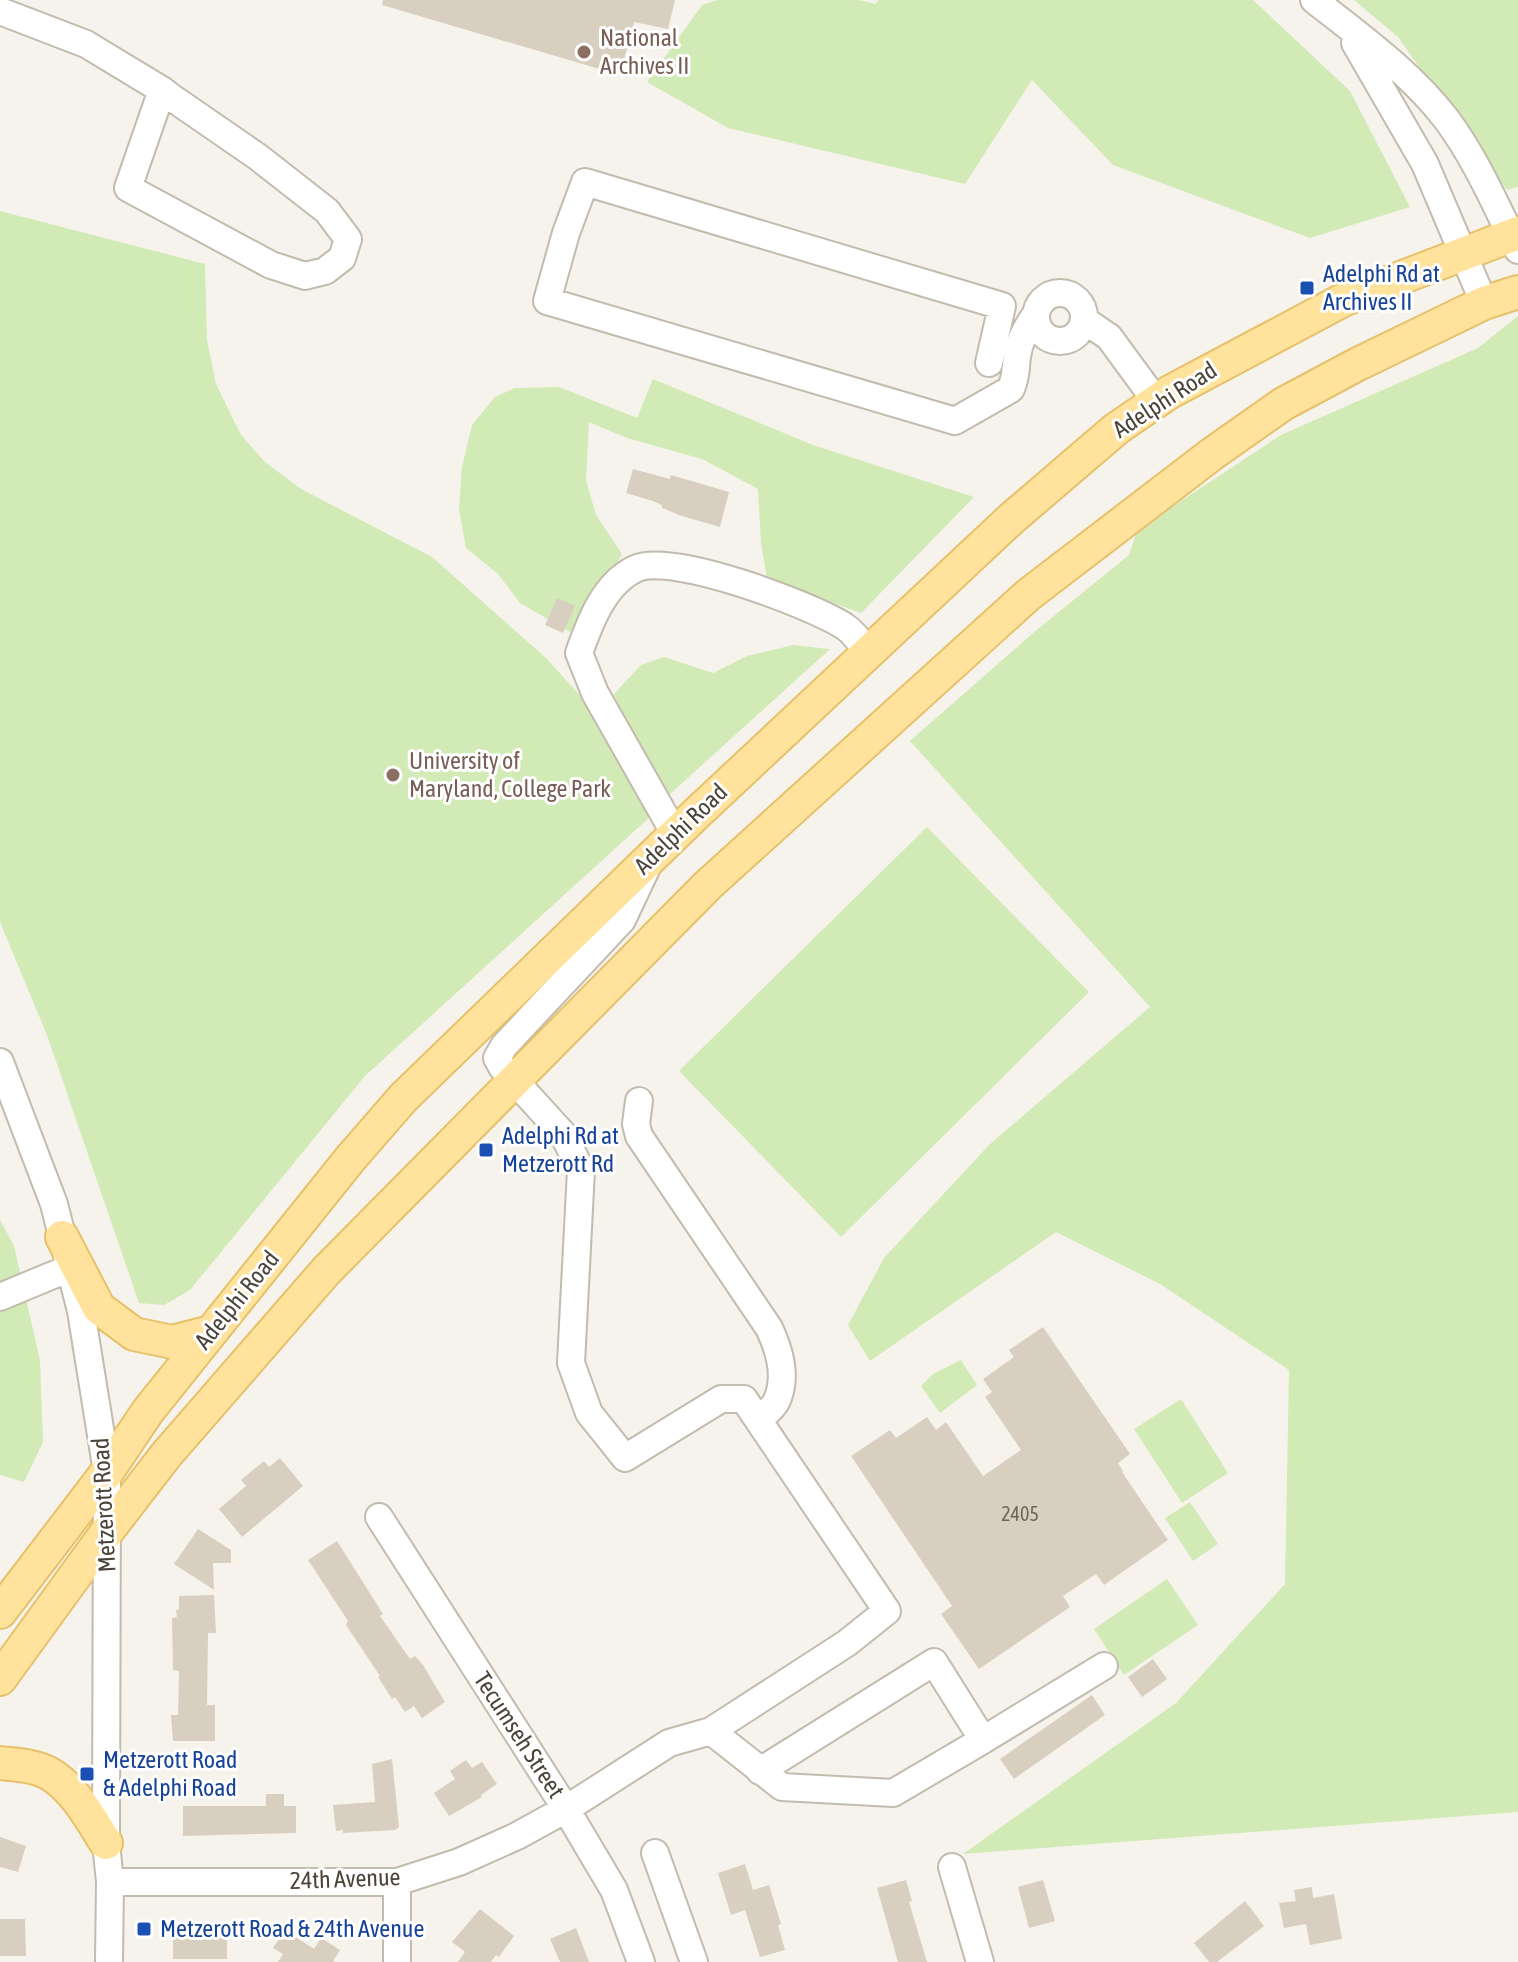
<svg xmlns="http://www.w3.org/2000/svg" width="1518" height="1962" font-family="'Asap Condensed',sans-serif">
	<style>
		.green { fill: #d2eab5 }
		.building { fill: #d8cfc1 }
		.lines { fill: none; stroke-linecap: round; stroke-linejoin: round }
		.minor-casing { stroke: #c2bbae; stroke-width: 30 }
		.major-casing { stroke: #e6c16a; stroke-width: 36 }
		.minor { stroke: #fff; stroke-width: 26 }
		.major { stroke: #ffe39c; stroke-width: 32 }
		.education-dot { fill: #8d6e63; stroke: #fff; stroke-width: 3 }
		.transit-dot { fill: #1a4fb4; stroke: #fff; stroke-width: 3 }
		.labels { text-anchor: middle; stroke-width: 6; stroke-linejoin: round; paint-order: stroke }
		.number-label { font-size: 20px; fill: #6e675b }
		.education-label { font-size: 24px; fill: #785e54; stroke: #fff; text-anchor: start }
		.transit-label { font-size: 24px; fill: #164399; stroke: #fff; text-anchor: start }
		.street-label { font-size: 24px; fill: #4b4439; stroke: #fff }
	</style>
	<rect width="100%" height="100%" fill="#f6f3ec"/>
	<path class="green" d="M 717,0 L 859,0 L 875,4 L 879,0 L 1253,0 L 1350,91 L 1410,207 L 1310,238 L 1113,165 L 1032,80 L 965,184 L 728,128 L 647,82 L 702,5 Z
		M 1354,0 L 1518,0 L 1518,187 L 1507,190 L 1398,37 Z
		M 0,211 L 205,264 L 207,340 L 216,384 L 241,435 L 265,462 L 301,489 L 432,557 L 546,658 L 585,701 L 652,815 L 365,1076 L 190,1290 L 164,1305 L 139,1303 L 47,1035 L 0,922 Z
		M 1518,316 L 1518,1812 L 963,1854 L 1176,1703 L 1285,1584 L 1289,1370 L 1160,1284 L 1056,1232 L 870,1361 L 848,1325 L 884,1258 L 989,1145 L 1150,1007 L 910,741 L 1033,633 L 1129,555 L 1137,530 L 1281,435 L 1478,348 Z
		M 653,379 L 813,445 L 974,497 L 861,613 L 767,579 L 761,543 L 758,489 L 702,459 L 627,438 L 589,422 L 586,480 L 596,515 L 622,554 L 605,586 L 570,632 L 520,603 L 498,574 L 466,548 L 459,509 L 462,467 L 472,425 L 495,397 L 515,388 L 559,387 L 637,418 Z
		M 793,645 L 830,649 L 669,795 L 633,739 L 614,694 L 641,665 L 664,657 L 713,673 L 747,656 Z
		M 927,827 L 1089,992 L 841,1237 L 679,1071 Z
		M 0,1220 L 14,1246 L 40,1360 L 43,1442 L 24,1482 L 0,1475 Z
		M 961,1360 L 977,1385 L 940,1413 L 921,1386 L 933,1374 Z
		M 1181,1399 L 1228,1473 L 1182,1503 L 1134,1429 Z
		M 1190,1502 L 1218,1544 L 1193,1561 L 1165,1518 Z
		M 1167,1579 L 1198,1625 L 1124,1675 L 1094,1629 Z"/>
	<path class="building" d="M 383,0 L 675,0 L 668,29 L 634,22 L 620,75 L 382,5 Z
		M 633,469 L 670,479 L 671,475 L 729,492 L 720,527 L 682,516 L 662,508 L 662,505 L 653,501 L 626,493 Z
		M 557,598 L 575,606 L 563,633 L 545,625 Z
		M 1043,1327 L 1130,1454 L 1118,1463 L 1123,1471 L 1122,1472 L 1168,1540 L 1104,1585 L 1096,1574 L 1063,1596 L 1070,1607 L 979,1669 L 941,1614 L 952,1606 L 851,1456 L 890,1430 L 896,1438 L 927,1417 L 936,1430 L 946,1422 L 983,1476 L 1021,1450 L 985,1397 L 992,1392 L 983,1379 L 1014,1357 L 1009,1350 Z
		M 280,1458 L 303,1486 L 242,1537 L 219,1509 L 246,1486 L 241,1480 L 264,1461 L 269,1467 Z
		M 198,1529 L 231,1550 L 231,1563 L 213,1563 L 214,1590 L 174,1564 Z
		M 337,1541 L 383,1614 L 380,1616 L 410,1659 L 415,1656 L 423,1665 L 445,1702 L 422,1718 L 414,1706 L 405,1712 L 395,1697 L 392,1699 L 378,1677 L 380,1676 L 346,1625 L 348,1621 L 308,1560 Z
		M 214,1595 L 216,1633 L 208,1633 L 207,1705 L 215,1705 L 215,1741 L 173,1741 L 171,1715 L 178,1715 L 179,1671 L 173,1670 L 172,1618 L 177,1617 L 176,1610 L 179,1610 L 179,1596 Z
		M 1153,1659 L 1167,1679 L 1142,1697 L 1128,1677 Z
		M 1092,1695 L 1105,1715 L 1014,1779 L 1000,1759 Z
		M 392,1759 L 399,1827 L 395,1830 L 343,1833 L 343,1830 L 336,1831 L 333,1805 L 375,1802 L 372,1764 Z
		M 466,1760 L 472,1768 L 482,1762 L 497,1784 L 481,1795 L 482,1797 L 449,1816 L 434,1793 L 455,1779 L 450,1771 Z
		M 266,1794 L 284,1794 L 284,1806 L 296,1806 L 296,1833 L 183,1836 L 183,1806 L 266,1806 Z
		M 0,1837 L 26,1846 L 18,1872 L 0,1867 Z
		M 745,1864 L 753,1890 L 769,1885 L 781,1924 L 778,1925 L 785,1950 L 760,1957 L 745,1910 L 731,1915 L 718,1873 Z
		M 906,1880 L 912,1901 L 909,1902 L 927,1962 L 898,1962 L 877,1888 Z
		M 1043,1880 L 1055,1921 L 1029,1928 L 1018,1887 Z
		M 1312,1887 L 1313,1898 L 1334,1894 L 1342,1939 L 1310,1945 L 1306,1924 L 1284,1928 L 1279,1903 L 1296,1901 L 1294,1890 Z
		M 1245,1901 L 1264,1926 L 1217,1962 L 1209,1962 L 1194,1943 Z
		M 480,1909 L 514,1936 L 499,1957 L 496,1955 L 491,1962 L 458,1962 L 465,1952 L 452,1942 Z
		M 0,1919 L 25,1919 L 26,1956 L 0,1956 Z
		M 576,1928 L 589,1962 L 560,1962 L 550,1939 Z
		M 183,1930 L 227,1931 L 227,1959 L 173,1959 L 173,1932 L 183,1933 Z
		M 285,1930 L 314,1949 L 321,1938 L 340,1950 L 333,1961 L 335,1962 L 278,1962 L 283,1954 L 273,1948 Z"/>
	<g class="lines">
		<defs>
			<path id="minor" d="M 1314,0 C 1360,36 1411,73 1447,120 C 1476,159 1496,206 1518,250
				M 0,11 L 86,44 L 162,90 L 171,97 L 258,157 L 327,211 L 348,239 L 342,258 L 325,271 L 305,276 L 271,265 L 128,188 L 162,90
				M 1355,43 L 1425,164 L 1484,303
				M1036 317a24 24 0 1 1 48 0a24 24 0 1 1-48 0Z
				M 1084,320 L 1109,337 L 1156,401
				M 989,363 L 1002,306 L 585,182 L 566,233 L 547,301 L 955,421 L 1011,389 C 1017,374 1015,371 1017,357 C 1019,340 1027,327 1036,314
				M 675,834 L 595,693 L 579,653 C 590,622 604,584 635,569 C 670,551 811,605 844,626 C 854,632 861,644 868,653
				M 0,1062 L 54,1204 L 81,1311 L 107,1472 L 106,1843 L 110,1882 L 109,1962
				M 639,1101 L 636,1124 L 639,1136 L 769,1328 C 779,1349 788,1378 776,1402 C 773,1408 764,1415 759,1420
				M 0,1297 L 70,1268
				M 379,1517 L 566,1809 L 614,1890 L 641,1962
				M 711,1731 L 782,1787 L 893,1793 L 983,1740 L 934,1662 L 760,1771
				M 983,1740 L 1104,1666
				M 655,1853 L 694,1962
				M 952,1867 L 980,1962
				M 110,1882 L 397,1882 L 459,1862 L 517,1836 L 566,1809 L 669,1743 L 711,1731 L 847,1643 L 887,1611 L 744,1399 L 721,1399 L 625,1458 L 589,1413 L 571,1363 L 581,1170 L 563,1134 L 502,1067 L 497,1058 L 504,1046 L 622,920 L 647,867
				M 397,1882 L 397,1962"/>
			<path id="major" d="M 62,1237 L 99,1308 L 134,1334 L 172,1342 L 211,1332
				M 0,1612 L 107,1472 L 148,1411 L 350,1159 L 403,1098 L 696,814 L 1011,519 L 1116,429 L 1170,392 L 1343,300 L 1518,233
				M 0,1679 L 109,1529 L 166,1455 L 326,1271 L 708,885 L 1028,595 L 1212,454 L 1283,404 L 1358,364 L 1484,303 L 1518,292
				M 0,1763 C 16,1765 35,1765 50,1774 C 75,1789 91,1819 106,1843"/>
		</defs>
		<use href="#minor" class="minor-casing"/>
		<use href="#major" class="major-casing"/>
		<use href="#minor" class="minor"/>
		<use href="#major" class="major"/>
	</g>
	<g class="education-dot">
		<circle cx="584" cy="52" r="8"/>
		<circle cx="393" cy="775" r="8"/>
	</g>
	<g class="transit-dot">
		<rect x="1299" y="280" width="16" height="16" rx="4"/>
		<rect x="478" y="1142" width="16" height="16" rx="4"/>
		<rect x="79" y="1766" width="16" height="16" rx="4"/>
		<rect x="136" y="1921" width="16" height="16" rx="4"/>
	</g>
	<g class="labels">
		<g class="number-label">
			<text x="1020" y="1521">2405</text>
		</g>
		<g class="education-label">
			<text x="600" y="46">National<tspan x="600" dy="28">Archives II</tspan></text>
			<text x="409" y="769">University of<tspan x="409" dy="28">Maryland, College Park</tspan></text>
		</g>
		<g class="transit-label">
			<text x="1323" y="282">Adelphi Rd at<tspan x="1323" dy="28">Archives II</tspan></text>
			<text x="502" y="1144">Adelphi Rd at<tspan x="502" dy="28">Metzerott Rd</tspan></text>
			<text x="103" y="1768">Metzerott Road<tspan x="103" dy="28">&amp; Adelphi Road</tspan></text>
			<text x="160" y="1937">Metzerott Road &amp; 24th Avenue</text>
		</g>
		<g class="street-label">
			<text transform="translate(1165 400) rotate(-33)" y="8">Adelphi Road</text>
			<text transform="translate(681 829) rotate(-44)" y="8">Adelphi Road</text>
			<text transform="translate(237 1300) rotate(-51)" y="8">Adelphi Road</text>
			<text transform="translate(104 1505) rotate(-93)" y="8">Metzerott Road</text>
			<text transform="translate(519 1735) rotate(57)" y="8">Tecumseh Street</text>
			<text transform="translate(345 1879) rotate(-2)" y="8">24th Avenue</text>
		</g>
	</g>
</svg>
